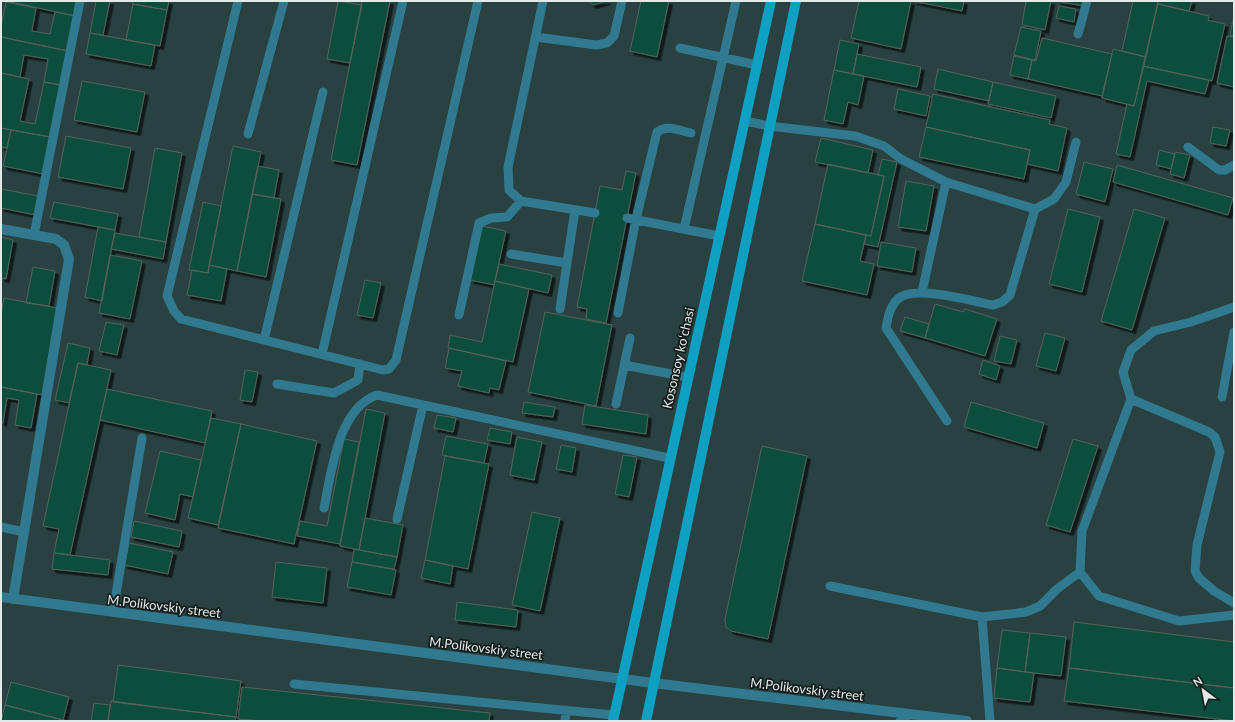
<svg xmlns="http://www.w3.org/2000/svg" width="1235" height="722" font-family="Lato,sans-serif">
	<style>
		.built { fill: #294140 }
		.building { fill: #114e3c; stroke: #54625d; filter: url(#shadow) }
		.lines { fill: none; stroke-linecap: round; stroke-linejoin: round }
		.lane { stroke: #31798e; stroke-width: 9 }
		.street { stroke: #31798e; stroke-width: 10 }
		.secondary { stroke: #0ea0c2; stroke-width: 10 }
		.labels { text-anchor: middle; stroke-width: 3.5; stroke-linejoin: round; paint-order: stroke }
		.street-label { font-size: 13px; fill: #e0eae9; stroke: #151c1c }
	</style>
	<defs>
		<filter id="shadow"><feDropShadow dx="3.5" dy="3.5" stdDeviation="0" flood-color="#0009"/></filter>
	</defs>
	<rect width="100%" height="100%" fill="#263636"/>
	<path class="built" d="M 1,1 L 1234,1 L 1234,721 L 1,721 Z"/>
	<path class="building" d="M 6,1 L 78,1 L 75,16 Z
		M 96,1 L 110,1 L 103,35 L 90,33 Z
		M 133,1 L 169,1 L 167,10 L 133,4 Z
		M 338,1 L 362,5 L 350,63 L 327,59 Z
		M 362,1 L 390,1 L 357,165 L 331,160 Z
		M 588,1 L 607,1 L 593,5 Z
		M 641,1 L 669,1 L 657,57 L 630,51 Z
		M 859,1 L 911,1 L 901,49 L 851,38 Z
		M 913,1 L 964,1 L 962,11 Z
		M 1026,1 L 1051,1 L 1045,30 L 1022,25 Z
		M 1057,1 L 1084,1 L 1083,6 Z
		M 1133,1 L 1158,1 L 1146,57 L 1122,51 Z
		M 1158,1 L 1192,1 L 1189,11 L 1158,4 Z
		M 6,2 L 36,8 L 32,31 L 50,34 L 55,12 L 75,16 L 68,51 L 1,37 L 1,26 Z
		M 133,4 L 167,10 L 160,46 L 126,40 Z
		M 1158,4 L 1209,16 L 1208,20 L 1225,24 L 1212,81 L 1143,66 Z
		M 1059,6 L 1076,9 L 1074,22 L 1056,18 Z
		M 1234,15 L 1234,36 L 1230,35 Z
		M 1021,27 L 1041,31 L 1035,60 L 1014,55 Z
		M 90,33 L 155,45 L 151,66 L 86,54 Z
		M 1227,36 L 1234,37 L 1234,87 L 1217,83 Z
		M 1,37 L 68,51 L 61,85 L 44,82 L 48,59 L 24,55 L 20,77 L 1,73 Z
		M 1042,38 L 1112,54 L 1102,96 L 1028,79 L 1032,60 L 1036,61 Z
		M 840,40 L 859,44 L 853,74 L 834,70 Z
		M 1113,49 L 1146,57 L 1134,106 L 1102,98 Z
		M 857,54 L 921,67 L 917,87 L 853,74 Z
		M 1014,56 L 1032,60 L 1028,79 L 1010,75 Z
		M 1143,66 L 1209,80 L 1205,94 L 1147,81 L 1130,157 L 1116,154 L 1127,104 L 1134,106 Z
		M 938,69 L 993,82 L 989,101 L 934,89 Z
		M 834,70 L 864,76 L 858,105 L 848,102 L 843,124 L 824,120 Z
		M 1,73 L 29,79 L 20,121 L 35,124 L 44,82 L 61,85 L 50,137 L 1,128 Z
		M 82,81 L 145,92 L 137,132 L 74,120 Z
		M 993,82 L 1056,96 L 1051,118 L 988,104 Z
		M 898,89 L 930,96 L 926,116 L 894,109 Z
		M 933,94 L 1050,120 L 1049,124 L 1067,128 L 1058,171 L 1027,164 L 1030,150 L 926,127 Z
		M 926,127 L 1030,150 L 1024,179 L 919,157 Z
		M 1213,127 L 1230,130 L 1226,146 L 1210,143 Z
		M 1,128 L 11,130 L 7,148 L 1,147 Z
		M 11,130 L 50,137 L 43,174 L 3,166 Z
		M 66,136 L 131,148 L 123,189 L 58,177 Z
		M 821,138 L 873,150 L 868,173 L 815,162 Z
		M 233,146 L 261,152 L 237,271 L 209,265 Z
		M 155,148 L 182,153 L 166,242 L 139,237 Z
		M 1159,150 L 1175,154 L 1171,169 L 1156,165 Z
		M 1175,152 L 1190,155 L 1184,178 L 1170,174 Z
		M 882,159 L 897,162 L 878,247 L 864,244 L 866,235 L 871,236 L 884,176 L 878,175 Z
		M 1084,162 L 1113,169 L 1105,202 L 1076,194 Z
		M 828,164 L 884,176 L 871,236 L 815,224 Z
		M 1117,165 L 1233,198 L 1228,215 L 1113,182 Z
		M 258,166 L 279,170 L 274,198 L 252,194 Z
		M 626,171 L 636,173 L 606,323 L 586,319 L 587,309 L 577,307 L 600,186 L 622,190 Z
		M 906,181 L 934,186 L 926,231 L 898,227 Z
		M 1,189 L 38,196 L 35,215 L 1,208 Z
		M 252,194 L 281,199 L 266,277 L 237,271 Z
		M 54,202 L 118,214 L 115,230 L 50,218 Z
		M 203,202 L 221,206 L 208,273 L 189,270 Z
		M 1068,209 L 1100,217 L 1082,292 L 1049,284 Z
		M 1134,209 L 1165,218 L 1132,330 L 1101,321 Z
		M 815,224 L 866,235 L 860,261 L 874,264 L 867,295 L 802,281 Z
		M 482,226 L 506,231 L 494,285 L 470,280 Z
		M 98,227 L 115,230 L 102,301 L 85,297 Z
		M 115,233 L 166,242 L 163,259 L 111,249 Z
		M 1,237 L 13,240 L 6,279 L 1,278 Z
		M 881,242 L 916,248 L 912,272 L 877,266 Z
		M 110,255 L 142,261 L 130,319 L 99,313 Z
		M 499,264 L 552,275 L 548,293 L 495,281 Z
		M 209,265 L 227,269 L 221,301 L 187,295 L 192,270 L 208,273 Z
		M 33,267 L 55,271 L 49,306 L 26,303 Z
		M 365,280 L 381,283 L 373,318 L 357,315 Z
		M 495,281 L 529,289 L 513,362 L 448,348 L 450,335 L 482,342 Z
		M 4,298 L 57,308 L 42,395 L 1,387 L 1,314 Z
		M 935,304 L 963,312 L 965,309 L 997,319 L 985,356 L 925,338 Z
		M 545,312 L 612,325 L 596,406 L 528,392 Z
		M 905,317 L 929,324 L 925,338 L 900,331 Z
		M 106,322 L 124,325 L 117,355 L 99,351 Z
		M 1045,333 L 1065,338 L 1056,371 L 1036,366 Z
		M 1000,336 L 1017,340 L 1011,364 L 994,361 Z
		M 68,343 L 90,348 L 87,365 L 78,363 L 69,403 L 55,400 Z
		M 449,348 L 506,361 L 499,390 L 490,388 L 489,393 L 458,386 L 462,371 L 445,368 Z
		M 983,360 L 1000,366 L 996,380 L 979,374 Z
		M 78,363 L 111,370 L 70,555 L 54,553 L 59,529 L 43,526 Z
		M 245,370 L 258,372 L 252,402 L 240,400 Z
		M 1,387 L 37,394 L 31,428 L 15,425 L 19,400 L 7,398 L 3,423 L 1,422 Z
		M 107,389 L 212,411 L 205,443 L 100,420 Z
		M 524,402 L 555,407 L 553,417 L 522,413 Z
		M 971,402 L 1044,423 L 1037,448 L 964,427 Z
		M 585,405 L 648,415 L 646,434 L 582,424 Z
		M 366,409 L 385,413 L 359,550 L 340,546 Z
		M 437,415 L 456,418 L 453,432 L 434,428 Z
		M 211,418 L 241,424 L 218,525 L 188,518 Z
		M 241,424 L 317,441 L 294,544 L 218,528 Z
		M 490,428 L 512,432 L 510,444 L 487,440 Z
		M 446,436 L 488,444 L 484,463 L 442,455 Z
		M 517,437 L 542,442 L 534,480 L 510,475 Z
		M 344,439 L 359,442 L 340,544 L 297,536 L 300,521 L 327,526 Z
		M 1073,439 L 1098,446 L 1070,532 L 1046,525 Z
		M 561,445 L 576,448 L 572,472 L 556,469 Z
		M 762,446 L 807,456 L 768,639 L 731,631 L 726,627 L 725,619 Z
		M 160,451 L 201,460 L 193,497 L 180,494 L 175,520 L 145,513 Z
		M 623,455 L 637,457 L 629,497 L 615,494 Z
		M 445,456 L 489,464 L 468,569 L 425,560 Z
		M 532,512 L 560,518 L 540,611 L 512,605 Z
		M 365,518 L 403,525 L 397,557 L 359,550 Z
		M 134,521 L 182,531 L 179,547 L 131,537 Z
		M 129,543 L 173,552 L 168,574 L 124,565 Z
		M 354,549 L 397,557 L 394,569 L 352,562 Z
		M 54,553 L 110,560 L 108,575 L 52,569 Z
		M 425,560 L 453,566 L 450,584 L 421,578 Z
		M 276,562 L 327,568 L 323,603 L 272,597 Z
		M 352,562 L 396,570 L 391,595 L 347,587 Z
		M 457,602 L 518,610 L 516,627 L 455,620 Z
		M 1074,622 L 1234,642 L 1234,688 L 1069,668 Z
		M 1002,630 L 1030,633 L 1025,672 L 997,668 Z
		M 1030,633 L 1066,637 L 1061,676 L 1025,672 Z
		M 118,665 L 241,681 L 236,717 L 113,702 Z
		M 997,668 L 1034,673 L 1030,702 L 994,698 Z
		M 1069,668 L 1234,688 L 1234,721 L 1064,701 Z
		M 11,682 L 69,697 L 63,720 L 5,705 Z
		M 242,687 L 490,713 L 489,721 L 262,721 L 238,719 Z
		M 111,701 L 236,717 L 235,721 L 108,721 Z
		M 94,703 L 110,705 L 108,721 L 91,721 Z
		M 5,705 L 63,720 L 68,721 L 1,721 Z"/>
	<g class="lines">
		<path class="lane" d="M 238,1 L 167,296 L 174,311 L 181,319 L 383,370 L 389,369 L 396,360 L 478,1
			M 543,1 L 508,167 L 509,190 L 521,201 L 595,213
			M 1078,34 L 1087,1
			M 536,37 L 596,45 L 607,43 L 614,36 L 622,1
			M 680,48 L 757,65
			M 745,121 L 769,126 L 855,136 L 884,146 L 901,159 L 946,182 L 1035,209 L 1010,295 L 1002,302 L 993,305 C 974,301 914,285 899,298 C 890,306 888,316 886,328 L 947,421
			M 248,134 L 284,1
			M 1188,147 L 1219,170 L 1225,170 L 1234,165
			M 1035,209 L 1054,199 L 1066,182 L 1076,142
			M 627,218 L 719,236
			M 684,229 L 736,1
			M 34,235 L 80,1
			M 511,254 L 567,263
			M 922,292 L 946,182
			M 1234,307 L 1191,322 L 1154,331 L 1131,350 L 1123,372 L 1131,399 L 1209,432 L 1215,437 L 1220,452 L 1197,545 L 1195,571 L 1199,578 L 1214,591 L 1234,603
			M 560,309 L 575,210
			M 618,313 L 636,219 L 657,132 C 667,124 680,131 691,133
			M 459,315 L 479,223 L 491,218 L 507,217 L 521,201
			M 264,340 L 323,92
			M 322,354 L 403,1
			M 624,365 L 687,377
			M 277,384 L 334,393 L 358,380 L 360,364
			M 1222,397 L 1234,332
			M 1131,399 L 1082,531 L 1080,572 L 1099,596 L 1179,621 L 1234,615
			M 616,404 L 630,338
			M 324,508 C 331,474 338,408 377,395 L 669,458
			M 397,519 L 423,405
			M 1,527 L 24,532
			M 830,586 L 982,617 L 1026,612 L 1040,606 L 1057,589 L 1080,572
			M 113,612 L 142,438
			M 982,617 L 990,721
			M 294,684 L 614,715
			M 565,721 L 566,710
			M 900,721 L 910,714"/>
		<path class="street" d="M 1,229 L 56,239 L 64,245 L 69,259 L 13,599
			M 1,597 L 653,683 L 967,721"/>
		<path class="secondary" d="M 613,721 L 771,1
			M 646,721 L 796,1"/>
	</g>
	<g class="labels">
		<g class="street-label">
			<text transform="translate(678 358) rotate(-77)" y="5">Kosonsoy koʻchasi</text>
			<text transform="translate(164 606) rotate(7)" y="5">M.Polikovskiy street</text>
			<text transform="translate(486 648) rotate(7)" y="5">M.Polikovskiy street</text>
			<text transform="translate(807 689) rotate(7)" y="5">M.Polikovskiy street</text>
		</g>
	</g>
	<rect width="1235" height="722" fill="none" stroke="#e0eae9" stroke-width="4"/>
	<g transform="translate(1203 690) rotate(328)" stroke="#151c1c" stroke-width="3" paint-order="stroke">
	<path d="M0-3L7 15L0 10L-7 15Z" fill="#e0eae9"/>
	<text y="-6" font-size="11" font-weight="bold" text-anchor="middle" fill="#e0eae9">N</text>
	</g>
</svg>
